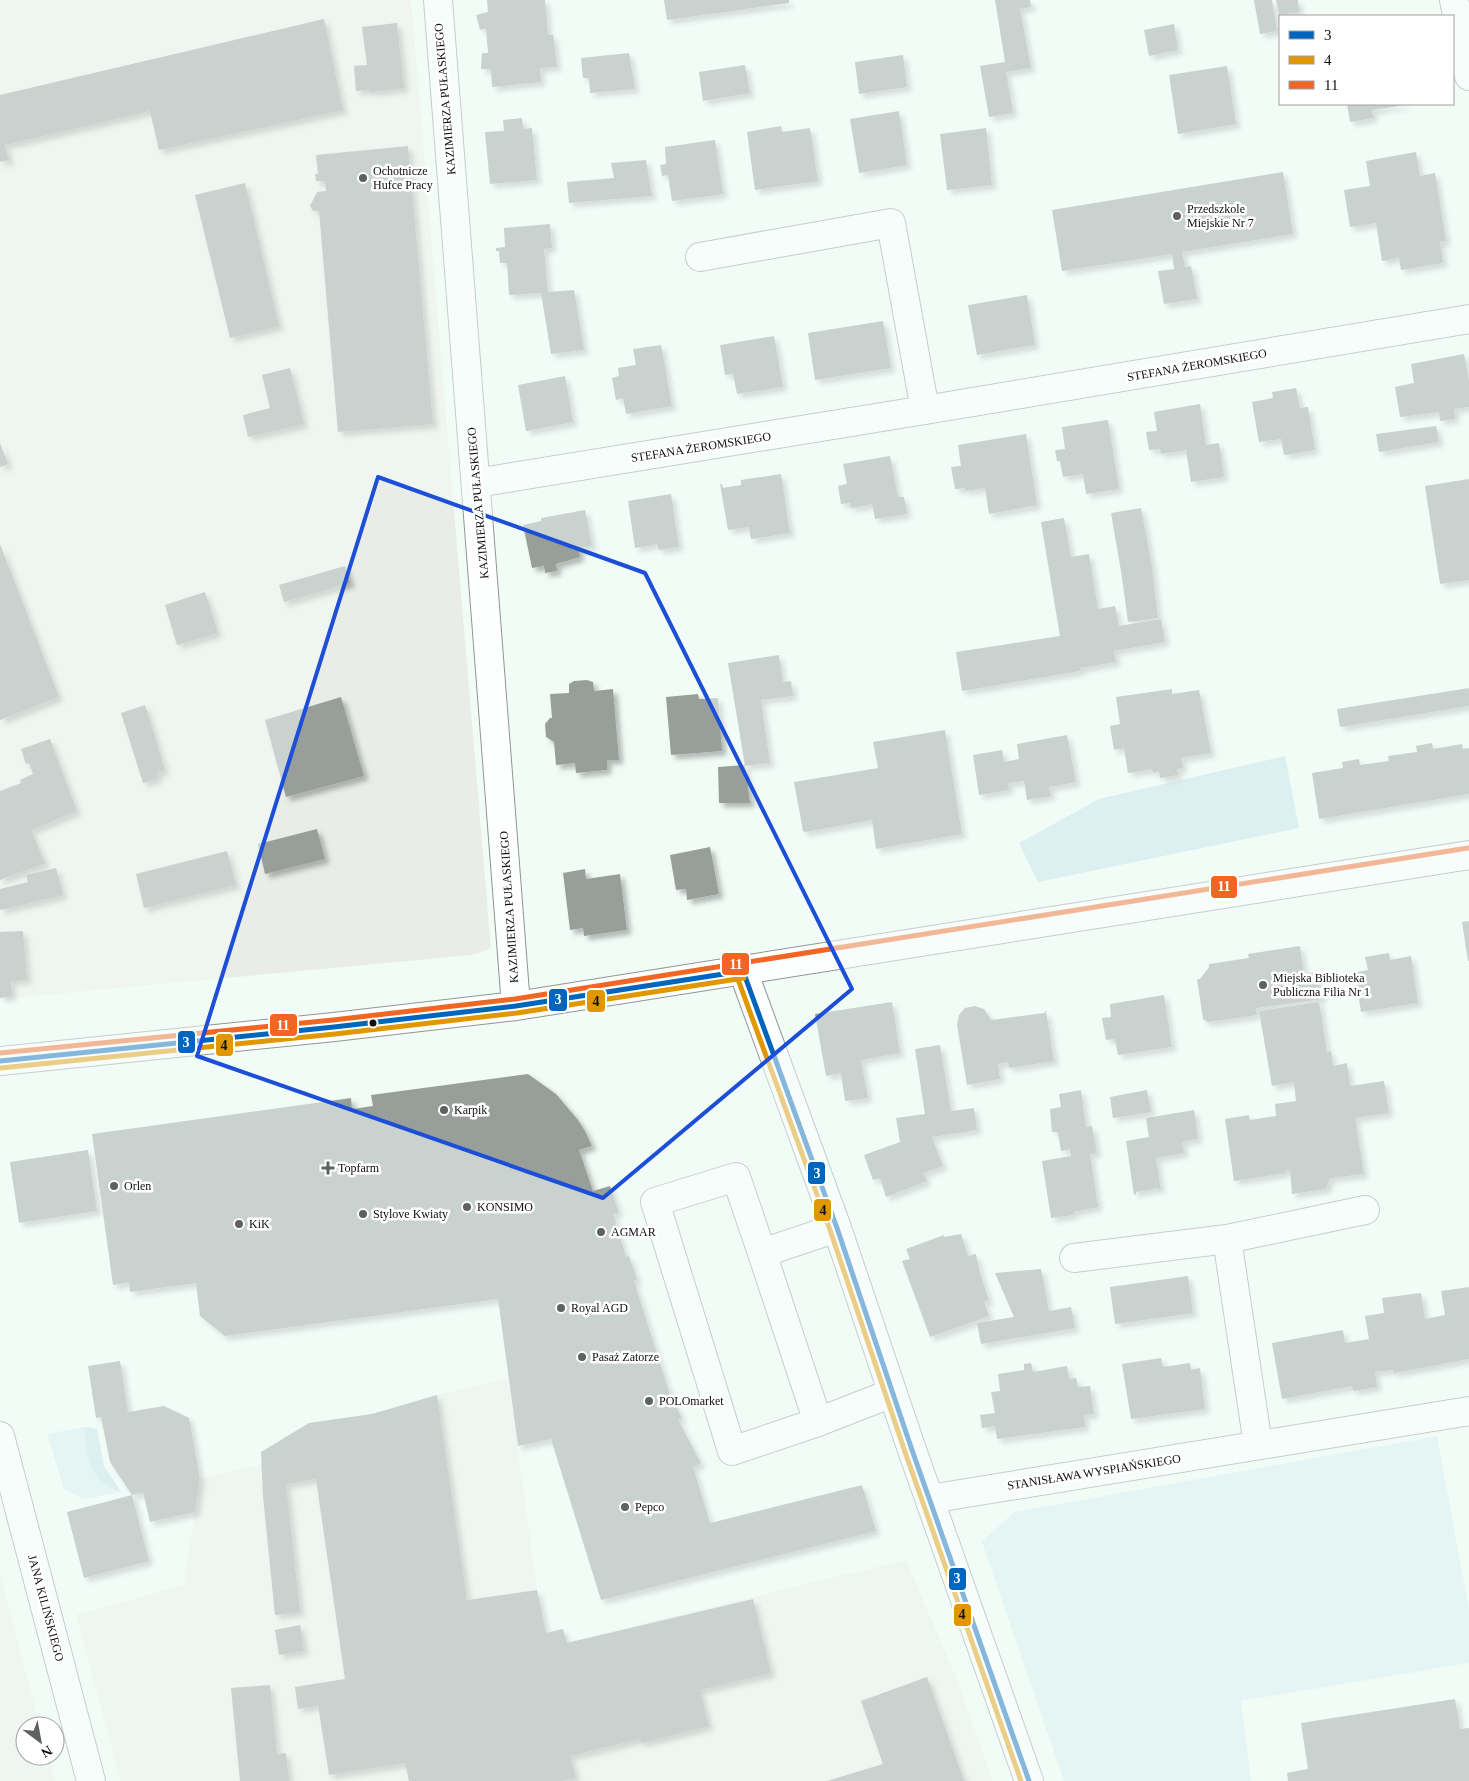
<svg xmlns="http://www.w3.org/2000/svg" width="1469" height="1781" font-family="'Times New Roman',serif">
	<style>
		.industrial { fill: #eaede7 }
		.green { fill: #d2edf0 }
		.forest { fill: #c0dfe8 }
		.building { fill: #989f9b; filter: url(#shadow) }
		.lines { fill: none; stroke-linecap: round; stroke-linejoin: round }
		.minor-casing { stroke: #919593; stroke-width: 30 }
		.minor { stroke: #fdfffe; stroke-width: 28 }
		.bus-1-casing { stroke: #fff; stroke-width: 9 }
		.bus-2-casing { stroke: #fff; stroke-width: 9 }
		.bus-3-casing { stroke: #fff; stroke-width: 9 }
		.bus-1 { stroke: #0065bd; stroke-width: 5 }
		.bus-2 { stroke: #e09701; stroke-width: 5 }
		.bus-3 { stroke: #f26522; stroke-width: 5 }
		.marked { fill: none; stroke: #1d4ed8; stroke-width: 4; stroke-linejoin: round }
		.poi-dot { fill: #5e6160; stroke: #fff; stroke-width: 2 }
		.bus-dot { fill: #0e0e0e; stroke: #fff; stroke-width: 2 }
		.labels { text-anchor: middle; stroke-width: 5; stroke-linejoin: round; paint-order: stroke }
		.street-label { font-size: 12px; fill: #0e0e0e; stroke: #fff }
		.poi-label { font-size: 12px; fill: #0e0e0e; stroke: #fff; text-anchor: start }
		.line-badge { stroke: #fff; stroke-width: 2 }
		.badge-label { font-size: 14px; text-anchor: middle; font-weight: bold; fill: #fff }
		.pale-badge-label { font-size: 14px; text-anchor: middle; font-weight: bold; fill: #111 }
	</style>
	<defs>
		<filter id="shadow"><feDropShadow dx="4.5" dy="4.5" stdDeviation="2.5" flood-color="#0004"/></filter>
	</defs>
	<rect width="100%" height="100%" fill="#f2fcf7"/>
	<path class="industrial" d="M 0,0 L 411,0 L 491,948 L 473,955 L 0,999 Z
		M 508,1378 L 537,1590 L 546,1633 L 563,1629 L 567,1642 L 906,1560 L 955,1675 L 993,1781 L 121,1781 L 76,1615 L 184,1585 L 200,1479 L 262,1464 L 261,1452 L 309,1423 L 372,1414 L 437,1395 Z
		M 0,1575 L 40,1726 L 25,1726 L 25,1756 L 48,1756 L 55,1781 L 0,1781 Z"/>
	<path class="green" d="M 85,1427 L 87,1450 L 112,1488 L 121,1492 L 84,1499 L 64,1489 L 47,1434 Z
		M 1437,1436 L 1469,1610 L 1469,1663 L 1241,1701 L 1251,1781 L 1064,1781 L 982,1542 L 1014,1512 Z"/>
	<path class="forest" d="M 1285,756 L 1299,828 L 1038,882 L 1019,843 L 1099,799 Z
		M 85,1427 L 97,1429 L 104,1466 L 121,1492 C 88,1479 87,1460 85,1427 Z"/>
	<path class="building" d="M 487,0 L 545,0 L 548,35 L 553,35 L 557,67 L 540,68 L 541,82 L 492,87 L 491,69 L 481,69 L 482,53 L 488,53 L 486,28 L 480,30 L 476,15 L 488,12 Z
		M 664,0 L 789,0 L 789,3 L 667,20 Z
		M 995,0 L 1030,0 L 1031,7 L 1020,9 L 1031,68 L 1006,72 L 1013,113 L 989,117 L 980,66 L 1005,62 Z
		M 1254,0 L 1272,0 L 1277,31 L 1260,34 Z
		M 1276,0 L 1298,0 L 1299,12 L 1279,15 Z
		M 324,19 L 343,110 L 159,150 L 150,111 L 5,145 L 9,160 L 0,162 L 0,95 Z
		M 397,23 L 404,88 L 370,92 L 370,90 L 356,91 L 354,66 L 367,65 L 362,27 Z
		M 1174,24 L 1178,50 L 1149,56 L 1144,30 Z
		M 629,53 L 635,89 L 590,93 L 589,78 L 583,78 L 581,58 Z
		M 903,55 L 907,87 L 859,94 L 855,62 Z
		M 745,65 L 750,93 L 703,101 L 699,72 Z
		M 1227,66 L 1236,124 L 1178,134 L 1169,75 Z
		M 1347,104 L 1405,104 L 1405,105 L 1372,110 L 1373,118 L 1350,122 Z
		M 899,111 L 907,165 L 859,173 L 850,119 Z
		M 522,118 L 523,129 L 532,128 L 537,180 L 490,184 L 485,132 L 504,131 L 503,120 Z
		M 781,126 L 782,132 L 810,128 L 818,181 L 755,190 L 747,132 Z
		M 986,128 L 992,185 L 947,190 L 940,134 Z
		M 715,140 L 723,194 L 672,201 L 668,175 L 662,176 L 660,165 L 666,164 L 665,147 Z
		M 408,146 L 433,424 L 338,432 L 319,211 L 313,211 L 310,206 L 317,192 L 326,191 L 325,181 L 316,181 L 315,174 L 318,174 L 316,155 Z
		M 1416,152 L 1420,176 L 1435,173 L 1446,241 L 1440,242 L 1443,263 L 1401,270 L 1399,258 L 1382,261 L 1376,223 L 1350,227 L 1344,190 L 1370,186 L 1366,161 Z
		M 646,160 L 652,196 L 569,203 L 567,182 L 614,178 L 611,163 Z
		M 1283,172 L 1293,234 L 1182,252 L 1185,267 L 1191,266 L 1197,299 L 1164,304 L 1158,271 L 1174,269 L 1172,254 L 1062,271 L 1052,210 Z
		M 245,183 L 279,326 L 230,338 L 195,195 Z
		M 550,224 L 552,248 L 544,249 L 548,292 L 574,290 L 584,350 L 551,354 L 541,293 L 509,295 L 507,263 L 500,263 L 499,251 L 496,251 L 496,248 L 505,247 L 504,228 Z
		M 1027,295 L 1035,345 L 977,355 L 968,305 Z
		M 883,321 L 891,368 L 815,380 L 808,333 Z
		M 774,336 L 783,387 L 737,394 L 733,374 L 725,375 L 720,345 Z
		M 661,345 L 672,406 L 626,414 L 623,398 L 616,400 L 612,378 L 619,376 L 618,368 L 636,365 L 633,349 Z
		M 1464,354 L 1469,381 L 1469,407 L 1454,409 L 1455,419 L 1440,421 L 1439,412 L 1400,417 L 1395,387 L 1414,383 L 1411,364 Z
		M 290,368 L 304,424 L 248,437 L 243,415 L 270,408 L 262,375 Z
		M 565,376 L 573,422 L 526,431 L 518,385 Z
		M 1296,388 L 1300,408 L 1308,407 L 1315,450 L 1284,455 L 1281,439 L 1259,442 L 1252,402 L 1273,398 L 1272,392 Z
		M 1200,404 L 1206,445 L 1219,443 L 1224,477 L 1191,482 L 1186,450 L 1161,454 L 1160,449 L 1149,450 L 1146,432 L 1157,431 L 1154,412 Z
		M 1108,420 L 1119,489 L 1086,494 L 1083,474 L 1063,477 L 1060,461 L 1057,461 L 1055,450 L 1065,449 L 1062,427 Z
		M 1436,426 L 1439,442 L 1379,452 L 1376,434 Z
		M 1026,434 L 1037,505 L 989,514 L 985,488 L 965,491 L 965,488 L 955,489 L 951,467 L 961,466 L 958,445 Z
		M 0,443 L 8,464 L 0,467 Z
		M 890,456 L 898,497 L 904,497 L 907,514 L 875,519 L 872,504 L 851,508 L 850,503 L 841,504 L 838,486 L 847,484 L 843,464 Z
		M 781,474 L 790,533 L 751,539 L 749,527 L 728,530 L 720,484 L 722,484 L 723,488 L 741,485 L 741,480 Z
		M 1469,479 L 1469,580 L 1440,584 L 1425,486 Z
		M 671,494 L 679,547 L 659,550 L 657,544 L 635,548 L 628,501 Z
		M 1141,508 L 1152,567 L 1158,618 L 1128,622 L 1121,571 L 1111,513 Z
		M 585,510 L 592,546 L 578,548 L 580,557 L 556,564 L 557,571 L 545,573 L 544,566 L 532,568 L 523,525 L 541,521 L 541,518 Z
		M 1064,518 L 1071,557 L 1089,554 L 1098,609 L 1115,606 L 1119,626 L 1161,619 L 1165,642 L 1114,651 L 1116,662 L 1080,668 L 1080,671 L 962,691 L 956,652 L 1060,636 L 1041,522 Z
		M 0,544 L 59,697 L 0,720 Z
		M 345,566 L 350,583 L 284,602 L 279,585 Z
		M 205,592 L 218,633 L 177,645 L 165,605 Z
		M 779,655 L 783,682 L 791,681 L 793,696 L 761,700 L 770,763 L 745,766 L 728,663 Z
		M 587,680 L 593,682 L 594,691 L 613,689 L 619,760 L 607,760 L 607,770 L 576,773 L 575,763 L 556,765 L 554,742 L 546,737 L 545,724 L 550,718 L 552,718 L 550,694 L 569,693 L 569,684 L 574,681 Z
		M 1469,688 L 1469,706 L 1340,727 L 1337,709 Z
		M 1172,689 L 1172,694 L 1199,690 L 1211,753 L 1181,758 L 1183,768 L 1177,769 L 1178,775 L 1160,778 L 1159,771 L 1153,773 L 1152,769 L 1128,773 L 1124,748 L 1114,750 L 1110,726 L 1120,724 L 1116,697 Z
		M 698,694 L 699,699 L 718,698 L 722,751 L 671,755 L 666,697 Z
		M 341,697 L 364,776 L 286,797 L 265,720 Z
		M 145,705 L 165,770 L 157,773 L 158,778 L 143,783 L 121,713 Z
		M 945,730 L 962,834 L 876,849 L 872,820 L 805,832 L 803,831 L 794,782 L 878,768 L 873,742 Z
		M 1067,735 L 1076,782 L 1049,787 L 1051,796 L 1027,800 L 1024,781 L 1008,783 L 1009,790 L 979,795 L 973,755 L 1002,750 L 1004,762 L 1019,759 L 1017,744 Z
		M 50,739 L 77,811 L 31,830 L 45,863 L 0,880 L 0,791 L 21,783 L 20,780 L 33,774 L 29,763 L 26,764 L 21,749 Z
		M 1432,743 L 1433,749 L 1462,744 L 1463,749 L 1469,748 L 1469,794 L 1319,819 L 1312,773 L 1343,768 L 1342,762 L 1359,759 L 1360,765 L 1389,761 L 1388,756 L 1417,752 L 1416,746 Z
		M 745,765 L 750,803 L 719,803 L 718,767 Z
		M 317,829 L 325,859 L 265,874 L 258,844 Z
		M 710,847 L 719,894 L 687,900 L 686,889 L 676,890 L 670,855 Z
		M 227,851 L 236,885 L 144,908 L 136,874 Z
		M 56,868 L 63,895 L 0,910 L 0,889 L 28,882 L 26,875 Z
		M 585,869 L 586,879 L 620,874 L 627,930 L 584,936 L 583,928 L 570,930 L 563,873 Z
		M 1469,921 L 1469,961 L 1468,961 L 1462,922 Z
		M 23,931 L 27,980 L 11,981 L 12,996 L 0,998 L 0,932 Z
		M 1300,946 L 1304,974 L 1317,972 L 1322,999 L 1256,1008 L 1257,1015 L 1208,1022 L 1203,1019 L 1197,979 L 1200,979 L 1209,967 L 1209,964 L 1249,958 L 1248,954 Z
		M 1389,953 L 1390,960 L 1411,956 L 1418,1003 L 1361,1012 L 1357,985 L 1360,984 L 1357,972 L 1368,970 L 1365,957 Z
		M 1164,995 L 1172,1047 L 1118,1055 L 1115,1039 L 1106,1040 L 1102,1018 L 1111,1017 L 1110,1004 Z
		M 892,1002 L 900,1053 L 861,1060 L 868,1098 L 845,1101 L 841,1073 L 826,1076 L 815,1014 Z
		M 1319,1002 L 1327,1052 L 1331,1051 L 1333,1066 L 1347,1063 L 1350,1086 L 1384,1081 L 1389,1113 L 1355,1118 L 1364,1174 L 1330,1178 L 1326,1189 L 1292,1194 L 1290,1170 L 1285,1170 L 1286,1173 L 1234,1181 L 1225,1119 L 1249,1115 L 1250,1120 L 1276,1116 L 1275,1104 L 1296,1101 L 1294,1082 L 1272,1086 L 1259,1011 Z
		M 975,1006 L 984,1009 L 991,1020 L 1045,1013 L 1045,1011 L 1046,1011 L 1054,1061 L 1009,1068 L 1008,1062 L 998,1064 L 1000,1079 L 967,1085 L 957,1025 L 959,1015 L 965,1008 Z
		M 940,1045 L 951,1111 L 974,1108 L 977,1130 L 932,1137 L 943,1166 L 923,1173 L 927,1181 L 886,1197 L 880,1178 L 873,1180 L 864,1155 L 900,1142 L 896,1118 L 925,1114 L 915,1049 Z
		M 528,1074 L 556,1094 L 578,1120 L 585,1131 L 592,1146 L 579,1150 L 593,1191 L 610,1186 L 619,1213 L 613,1214 L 626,1257 L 629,1256 L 637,1280 L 634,1281 L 670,1395 L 682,1418 L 678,1420 L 701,1463 L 693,1467 L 710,1523 L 862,1485 L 876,1531 L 601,1600 L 551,1439 L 518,1446 L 498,1299 L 225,1336 L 200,1316 L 196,1283 L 130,1292 L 129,1282 L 113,1285 L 92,1134 L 351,1098 L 352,1109 L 373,1106 L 371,1095 Z
		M 1081,1090 L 1086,1127 L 1092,1126 L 1097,1153 L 1090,1154 L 1098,1207 L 1073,1212 L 1073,1215 L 1051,1218 L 1042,1161 L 1071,1156 L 1070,1149 L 1061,1151 L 1058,1132 L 1052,1132 L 1050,1109 L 1061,1107 L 1059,1094 Z
		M 1147,1090 L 1151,1112 L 1113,1118 L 1110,1097 Z
		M 1194,1110 L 1198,1139 L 1182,1142 L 1184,1153 L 1156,1158 L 1161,1190 L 1159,1190 L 1159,1188 L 1136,1192 L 1136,1194 L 1134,1195 L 1126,1141 L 1149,1137 L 1146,1118 Z
		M 88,1150 L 97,1211 L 19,1223 L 10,1162 Z
		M 961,1234 L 968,1256 L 976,1254 L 980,1274 L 989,1300 L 984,1302 L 989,1316 L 930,1337 L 902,1261 L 910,1259 L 906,1249 L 944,1235 L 944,1237 Z
		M 1041,1269 L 1049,1311 L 1071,1307 L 1075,1328 L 981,1344 L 977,1323 L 1014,1317 L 995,1273 Z
		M 1188,1276 L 1193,1313 L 1115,1324 L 1110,1287 Z
		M 1469,1287 L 1469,1359 L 1394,1373 L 1393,1370 L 1375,1372 L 1377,1387 L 1353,1391 L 1352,1386 L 1282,1399 L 1272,1343 L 1343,1330 L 1345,1343 L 1369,1339 L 1365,1316 L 1384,1313 L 1382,1298 L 1421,1293 L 1425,1319 L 1445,1315 L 1441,1291 Z
		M 1161,1358 L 1163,1367 L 1190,1363 L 1191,1370 L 1200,1368 L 1205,1409 L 1131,1419 L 1122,1364 Z
		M 120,1361 L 128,1412 L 164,1406 L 189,1418 L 200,1479 L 195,1512 L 150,1522 L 143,1492 L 132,1495 L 149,1561 L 84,1578 L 67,1512 L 132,1495 L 110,1462 L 101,1417 L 96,1418 L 88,1366 Z
		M 1031,1363 L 1033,1372 L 1067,1366 L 1069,1379 L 1076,1378 L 1078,1387 L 1090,1386 L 1094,1414 L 1084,1415 L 1085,1427 L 997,1439 L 995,1426 L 982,1428 L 980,1415 L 995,1413 L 991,1392 L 1000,1391 L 998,1374 L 1024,1370 L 1024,1364 Z
		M 437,1395 L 467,1600 L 537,1590 L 546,1633 L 563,1629 L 567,1643 L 753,1599 L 771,1673 L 700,1690 L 709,1726 L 641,1743 L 640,1739 L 570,1756 L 576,1778 L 562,1781 L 409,1781 L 405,1763 L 329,1775 L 318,1705 L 298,1709 L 295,1687 L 345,1679 L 316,1479 L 286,1484 L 300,1612 L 275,1615 L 263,1496 L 261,1452 L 309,1423 L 372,1414 Z
		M 300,1625 L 304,1651 L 279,1655 L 275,1630 Z
		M 927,1677 L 964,1781 L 827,1781 L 883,1764 L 861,1701 Z
		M 270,1685 L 277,1754 L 286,1753 L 289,1781 L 240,1781 L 231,1688 Z
		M 1455,1699 L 1460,1729 L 1469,1728 L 1469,1781 L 1288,1781 L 1287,1773 L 1308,1769 L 1301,1723 Z"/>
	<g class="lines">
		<defs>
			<path id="minor" d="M 438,0 L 516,1006
				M 1454,0 L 1469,76
				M 700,257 L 891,223 L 925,410
				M 476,483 L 925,410 L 1469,319
				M 743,971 L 837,1228 L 912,1450 L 1029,1781
				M 0,1061 L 334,1027 L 516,1006 L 1469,855
				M 837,1228 L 762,1253 L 736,1177 L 655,1202 L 732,1451 L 818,1422 L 892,1393
				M 1227,1239 L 1365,1210
				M 762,1253 L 818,1422
				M 1074,1258 L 1227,1239 L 1258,1445
				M 0,1436 L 91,1781
				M 930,1499 L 1469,1411"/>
		</defs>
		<use href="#minor" class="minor-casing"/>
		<use href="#minor" class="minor"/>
		<defs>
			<path id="bus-1" d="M 743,971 L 837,1228 L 912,1450 L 1029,1781
				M 0,1061 L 334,1027 L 516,1006 L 743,971"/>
			<path id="bus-2" d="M 736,974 L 830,1230 L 905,1452 L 1021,1781
				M 1,1068 L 335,1034 L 517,1013 L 744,978"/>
			<path id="bus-3" d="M 0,1053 L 333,1020 L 515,999 L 1468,848"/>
		</defs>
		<use href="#bus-1" class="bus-1-casing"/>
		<use href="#bus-2" class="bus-2-casing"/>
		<use href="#bus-3" class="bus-3-casing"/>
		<use href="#bus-1" class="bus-1"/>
		<use href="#bus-2" class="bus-2"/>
		<use href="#bus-3" class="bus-3"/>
	</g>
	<path d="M0 0H1469V1781H0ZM 378,477 L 645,573 L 852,989 L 603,1198 L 197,1056 Z" fill="#f2fcf7" fill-opacity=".55" fill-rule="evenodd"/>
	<path class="marked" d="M 378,477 L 645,573 L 852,989 L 603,1198 L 197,1056 Z"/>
	<g class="poi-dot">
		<circle cx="363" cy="178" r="5"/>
		<circle cx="1177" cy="216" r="5"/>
		<circle cx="1263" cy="985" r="5"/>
		<circle cx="444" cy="1110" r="5"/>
		<path d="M325.5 1160.5h5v5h5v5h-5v5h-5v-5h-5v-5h5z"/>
		<circle cx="114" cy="1186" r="5"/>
		<circle cx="467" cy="1207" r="5"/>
		<circle cx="363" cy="1214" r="5"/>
		<circle cx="239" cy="1224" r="5"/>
		<circle cx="601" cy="1232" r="5"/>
		<circle cx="561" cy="1308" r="5"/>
		<circle cx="582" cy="1357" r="5"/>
		<circle cx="649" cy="1401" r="5"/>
		<circle cx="625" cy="1507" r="5"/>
	</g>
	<circle class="bus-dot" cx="373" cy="1023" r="4.5"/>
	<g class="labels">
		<g class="street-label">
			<text transform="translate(445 99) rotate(-95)" y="4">KAZIMIERZA PUŁASKIEGO</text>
			<text transform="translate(1197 365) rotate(-10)" y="4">STEFANA ŻEROMSKIEGO</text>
			<text transform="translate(701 447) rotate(-9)" y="4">STEFANA ŻEROMSKIEGO</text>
			<text transform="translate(478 503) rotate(-95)" y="4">KAZIMIERZA PUŁASKIEGO</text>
			<text transform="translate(509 907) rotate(-94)" y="4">KAZIMIERZA PUŁASKIEGO</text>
			<text transform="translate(1094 1472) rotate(-9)" y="4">STANISŁAWA WYSPIAŃSKIEGO</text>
			<text transform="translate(46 1608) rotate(75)" y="4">JANA KILIŃSKIEGO</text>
		</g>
		<g class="poi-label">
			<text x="373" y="175">Ochotnicze<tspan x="373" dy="14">Hufce Pracy</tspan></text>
			<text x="1187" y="213">Przedszkole<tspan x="1187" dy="14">Miejskie Nr 7</tspan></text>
			<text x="1273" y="982">Miejska Biblioteka<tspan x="1273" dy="14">Publiczna Filia Nr 1</tspan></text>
			<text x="454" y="1114">Karpik</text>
			<text x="338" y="1172">Topfarm</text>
			<text x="124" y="1190">Orlen</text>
			<text x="477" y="1211">KONSIMO</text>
			<text x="373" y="1218">Stylove Kwiaty</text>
			<text x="249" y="1228">KiK</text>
			<text x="611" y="1236">AGMAR</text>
			<text x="571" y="1312">Royal AGD</text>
			<text x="592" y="1361">Pasaż Zatorze</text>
			<text x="659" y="1405">POLOmarket</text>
			<text x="635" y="1511">Pepco</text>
		</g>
	</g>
	<g class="line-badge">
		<rect x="1210" y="875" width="28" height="24" rx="5" fill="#f26522"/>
		<rect x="721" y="952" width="29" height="24" rx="5" fill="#f26522"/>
		<rect x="548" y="988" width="20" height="24" rx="5" fill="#0065bd"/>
		<rect x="586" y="989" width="20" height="24" rx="5" fill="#e09701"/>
		<rect x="269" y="1013" width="29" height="24" rx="5" fill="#f26522"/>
		<rect x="177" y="1030" width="19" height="24" rx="5" fill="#0065bd"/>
		<rect x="215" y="1033" width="19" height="24" rx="5" fill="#e09701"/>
		<rect x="807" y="1161" width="19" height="24" rx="5" fill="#0065bd"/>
		<rect x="813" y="1198" width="19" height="24" rx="5" fill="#e09701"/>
		<rect x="948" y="1567" width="19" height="24" rx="5" fill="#0065bd"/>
		<rect x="953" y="1603" width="19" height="24" rx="5" fill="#e09701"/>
	</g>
	<g class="badge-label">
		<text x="1224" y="891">11</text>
		<text x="736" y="969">11</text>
		<text x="558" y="1004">3</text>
		<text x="283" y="1030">11</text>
		<text x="186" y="1047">3</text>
		<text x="817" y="1178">3</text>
		<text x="957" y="1583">3</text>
	</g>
	<g class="pale-badge-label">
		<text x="596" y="1006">4</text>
		<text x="224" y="1050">4</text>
		<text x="823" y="1215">4</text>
		<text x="962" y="1619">4</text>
	</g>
	<rect x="1279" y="15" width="175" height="90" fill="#ffffff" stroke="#9f9f9f"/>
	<rect x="1289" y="31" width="25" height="8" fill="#0065bd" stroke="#9f9f9f"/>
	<text x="1324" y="40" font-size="15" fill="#0e0e0e">3</text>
	<rect x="1289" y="56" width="25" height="8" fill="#e09701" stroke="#9f9f9f"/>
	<text x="1324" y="65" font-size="15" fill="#0e0e0e">4</text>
	<rect x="1289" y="81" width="25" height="8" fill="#f26522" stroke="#9f9f9f"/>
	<text x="1324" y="90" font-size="15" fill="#0e0e0e">11</text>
	<g transform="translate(40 1741) rotate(148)"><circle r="24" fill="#ffffff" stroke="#9f9f9f"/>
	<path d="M0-4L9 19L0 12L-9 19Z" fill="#5e6160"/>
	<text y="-8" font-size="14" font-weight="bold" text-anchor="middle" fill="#0e0e0e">N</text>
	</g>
</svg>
